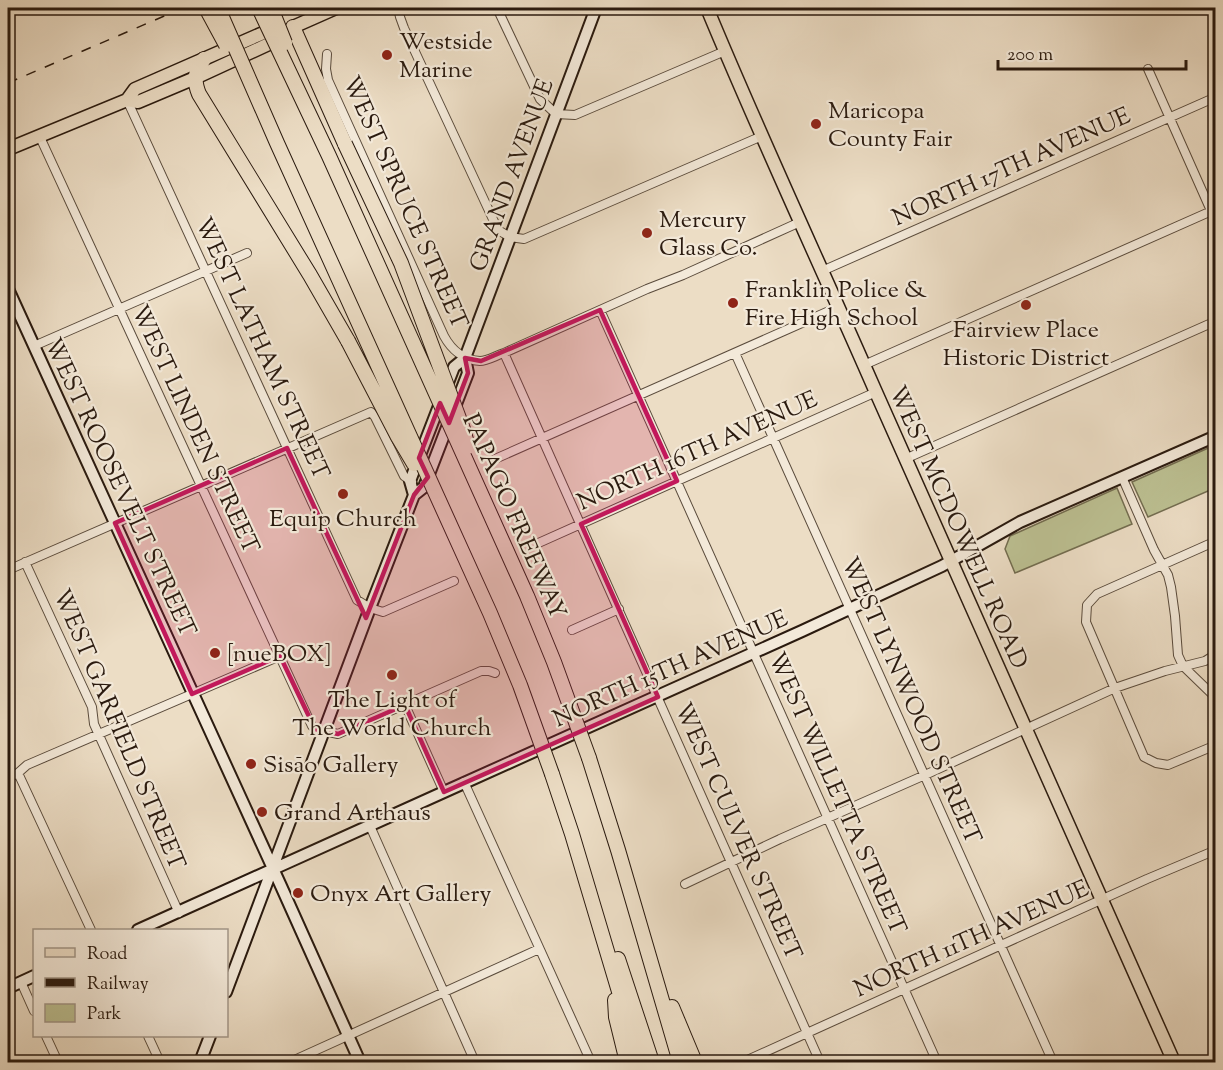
<svg xmlns="http://www.w3.org/2000/svg" width="1223" height="1070" font-family="'Sorts Mill Goudy',serif">
	<style>
		.green { fill: #bcc092; stroke: #736d50; stroke-width: 1.5 }
		.lines { fill: none; stroke-linecap: round; stroke-linejoin: round }
		.street-casing { stroke: #5a4b3c; stroke-width: 10 }
		.secondary-casing { stroke: #2a1a0f; stroke-width: 14 }
		.primary-casing { stroke: #2a1a0f; stroke-width: 15 }
		.highway-casing { stroke: #2a1a0f; stroke-width: 16 }
		.street { stroke: #f3e9d9; stroke-width: 8 }
		.secondary { stroke: #f3e9d9; stroke-width: 10 }
		.primary { stroke: #ecddc5; stroke-width: 12 }
		.highway { stroke: #ecddc5; stroke-width: 14 }
		.rail { stroke: #2a1a0f; stroke-width: 1.5; stroke-dasharray: 10 10; stroke-linecap: butt }
		.highway-bridge-casing { stroke: #2a1a0f; stroke-width: 16; stroke-linecap: butt }
		.highway-bridge { stroke: #ecddc5; stroke-width: 14 }
		.marked { fill: #c2185b; fill-opacity: 0.2; stroke: #c2185b; stroke-width: 4.5; stroke-linejoin: round }
		.poi-dot { fill: #8f2418; stroke: #f3e9d9; stroke-width: 2 }
		.labels { text-anchor: middle; stroke-width: 4.5; stroke-linejoin: round; paint-order: stroke }
		.poi-label { font-size: 24px; fill: #2a1a0f; stroke: #f3e9d9; text-anchor: start }
		.street-label { font-size: 24px; fill: #2a1a0f; stroke: #f3e9d9 }
	</style>
	<rect width="100%" height="100%" fill="#ecddc5"/>
	<filter id="stains"><feTurbulence type="fractalNoise" baseFrequency=".00333" numOctaves="4"/><feColorMatrix values="0 0 0 0 .2 0 0 0 0 .09 0 0 0 0 .02 0 0 0 .5 -.17"/></filter>
	<radialGradient id="worn" r=".72"><stop offset=".6" stop-color="#630" stop-opacity="0"/><stop offset="1" stop-color="#630" stop-opacity=".3"/></radialGradient>
	<path class="green" d="M 1215,445 L 1215,488 L 1148,517 L 1132,482 Z
		M 1117,488 L 1132,524 L 1015,573 L 1005,549 L 1010,536 Z"/>
	<g class="lines">
		<defs>
			<path id="street" d="M 398,8 L 400,17 L 404,28 L 498,230 L 510,237 L 524,239 L 762,136
				M 497,8 L 540,99 L 556,114 L 575,115 L 725,51
				M 327,54 L 326,69 L 328,80 L 444,336 C 451,349 463,360 480,361 C 487,361 497,355 504,353 L 647,289 L 683,275 L 800,222
				M 1148,69 L 1216,222
				M 127,100 L 357,600 L 370,608 L 383,612 L 454,581
				M 39,135 L 312,726 L 315,729 L 338,734 L 481,671 L 489,671 L 495,673
				M 822,271 L 1216,97
				M 600,310 L 937,1062
				M 34,346 L 247,253
				M 504,353 L 820,1062
				M 735,353 L 1053,1062
				M 864,365 L 1216,209
				M 495,459 L 838,307
				M 905,459 L 1216,321
				M 1122,477 L 1154,550 L 1168,575 L 1171,587 L 1175,616 L 1178,655 L 1183,666 L 1216,698
				M 1216,541 L 1097,594 L 1087,605 L 1086,622 L 1144,757 L 1156,763 L 1168,765 L 1216,745
				M 534,545 L 876,392
				M 25,562 L 92,707 L 94,724 L 179,913
				M 8,570 L 371,412 L 375,417 L 404,476 L 412,482
				M 572,630 L 619,609
				M 405,705 L 444,792
				M 18,773 L 91,930
				M 8,778 L 18,773 L 27,765 L 280,656
				M 464,782 L 591,1062
				M 370,826 L 475,1062
				M 685,884 L 780,839 L 925,775 L 1115,688 L 1165,671 L 1205,661 L 1216,654
				M 8,973 L 13,985
				M 21,982 L 34,1011
				M 46,1036 L 58,1062
				M 148,1036 L 160,1062
				M 290,1062 L 539,949
				M 743,1062 L 1147,879 L 1216,850
				M 1206,1062 L 1216,1058"/>
			<path id="secondary" d="M 8,289 L 281,886 L 360,1062
				M 414,495 L 410,481 L 454,367 L 465,358 L 596,8
				M 138,930 L 444,792 L 802,631 L 942,566 L 1020,522 L 1216,436
				M 8,988 L 34,976
				M 226,992 L 370,608 L 414,495 L 424,487 L 468,373 L 465,358
				M 200,1062 L 210,1036"/>
			<path id="primary" d="M 707,8 C 760,136 819,262 875,390 C 974,614 1074,838 1174,1062
				M 127,100 L 138,102 L 195,78 L 286,36 L 293,27 L 336,8
				M 8,149 L 127,100 L 135,89 L 277,27"/>
			<path id="highway" d="M 293,27 L 345,144
				M 204,59 C 195,72 193,79 199,94 L 310,275 L 348,341
				M 589,758 L 618,850 L 680,1062
				M 552,774 L 572,834 L 640,1062
				M 618,959 L 652,1062
				M 615,1000 L 616,1017 L 627,1062
				M 672,1007 L 695,1062"/>
		</defs>
		<use href="#street" class="street-casing"/>
		<use href="#secondary" class="secondary-casing"/>
		<use href="#primary" class="primary-casing"/>
		<use href="#highway" class="highway-casing"/>
		<use href="#street" class="street"/>
		<use href="#secondary" class="secondary"/>
		<use href="#primary" class="primary"/>
		<use href="#highway" class="highway"/>
		<path class="rail" d="M 8,83 L 183,8"/>
		<defs>
			<path id="highway-bridge" d="M 206,8 L 226,45
				M 218,8 L 277,143 L 490,613 L 520,685 L 552,774
				M 259,8 L 329,156 L 527,596 L 554,662 L 589,758
				M 271,8 L 285,43
				M 345,144 L 401,263 L 463,429 L 468,447
				M 348,341 L 398,437 L 414,464"/>
		</defs>
		<use href="#highway-bridge" class="highway-bridge-casing"/>
		<use href="#highway-bridge" class="highway-bridge"/>
	</g>
	<path class="marked" d="M 600,310 L 677,481 L 581,524 L 658,697 L 444,792 L 405,705 L 338,734 L 315,729 L 280,656 L 192,694 L 115,523 L 287,448 L 366,618 L 414,495 L 428,477 L 419,458 L 440,403 L 449,423 L 468,373 L 465,358 L 481,361 Z"/>
	<g class="poi-dot">
		<circle cx="387" cy="55" r="6"/>
		<circle cx="816" cy="124" r="6"/>
		<circle cx="647" cy="233" r="6"/>
		<circle cx="733" cy="303" r="6"/>
		<circle cx="1026" cy="305" r="6"/>
		<circle cx="343" cy="494" r="6"/>
		<circle cx="215" cy="653" r="6"/>
		<circle cx="392" cy="675" r="6"/>
		<circle cx="251" cy="764" r="6"/>
		<circle cx="262" cy="812" r="6"/>
		<circle cx="298" cy="893" r="6"/>
	</g>
	<g class="labels">
		<g class="poi-label">
			<text x="399" y="49">Westside<tspan x="399" dy="28">Marine</tspan></text>
			<text x="828" y="118">Maricopa<tspan x="828" dy="28">County Fair</tspan></text>
			<text x="659" y="227">Mercury<tspan x="659" dy="28">Glass Co.</tspan></text>
			<text x="745" y="297">Franklin Police &amp;<tspan x="745" dy="28">Fire High School</tspan></text>
			<text x="1026" y="337" text-anchor="middle">Fairview Place<tspan x="1026" dy="28">Historic District</tspan></text>
			<text x="343" y="526" text-anchor="middle">Equip Church</text>
			<text x="227" y="661">[nueBOX]</text>
			<text x="392" y="707" text-anchor="middle">The Light of<tspan x="392" dy="28">The World Church</tspan></text>
			<text x="263" y="772">Sisāo Gallery</text>
			<text x="274" y="820">Grand Arthaus</text>
			<text x="310" y="901">Onyx Art Gallery</text>
		</g>
		<g class="street-label">
			<text transform="translate(1011 166) rotate(-24)" y="8">NORTH 17TH AVENUE</text>
			<text transform="translate(511 175) rotate(-70)" y="8">GRAND AVENUE</text>
			<text transform="translate(406 202) rotate(66)" y="8">WEST SPRUCE STREET</text>
			<text transform="translate(263 348) rotate(65)" y="8">WEST LATHAM STREET</text>
			<text transform="translate(196 429) rotate(65)" y="8">WEST LINDEN STREET</text>
			<text transform="translate(697 450) rotate(-24)" y="8">NORTH 16TH AVENUE</text>
			<text transform="translate(121 487) rotate(65)" y="8">WEST ROOSEVELT STREET</text>
			<text transform="translate(515 516) rotate(66)" y="8">PAPAGO FREEWAY</text>
			<text transform="translate(959 527) rotate(66)" y="8">WEST MCDOWELL ROAD</text>
			<text transform="translate(670 668) rotate(-24)" y="8">NORTH 15TH AVENUE</text>
			<text transform="translate(912 700) rotate(66)" y="8">WEST LYNWOOD STREET</text>
			<text transform="translate(120 729) rotate(67)" y="8">WEST GARFIELD STREET</text>
			<text transform="translate(838 793) rotate(66)" y="8">WEST WILLETTA STREET</text>
			<text transform="translate(739 831) rotate(66)" y="8">WEST CULVER STREET</text>
			<text transform="translate(971 938) rotate(-24)" y="8">NORTH 11TH AVENUE</text>
		</g>
	</g>
	<rect width="1223" height="1070" fill="none" stroke="#ecddc5" stroke-width="30"/>
	<rect x="9" y="9" width="1205" height="1052" fill="none" stroke="#2a1a0f" stroke-width="3"/>
	<rect x="15" y="15" width="1193" height="1040" fill="none" stroke="#2a1a0f" stroke-width="1.5"/>
	<rect x="33" y="929" width="195" height="108" fill="#f3e9d9" stroke="#a39688" stroke-width="1.5"/>
	<rect x="45" y="948" width="30" height="9" fill="#ecddc5" stroke="#a39688" stroke-width="1.5"/>
	<text x="87" y="959" font-size="18" fill="#2a1a0f">Road</text>
	<rect x="45" y="978" width="30" height="9" fill="#2a1a0f" stroke="#a39688" stroke-width="1.5"/>
	<text x="87" y="989" font-size="18" fill="#2a1a0f">Railway</text>
	<rect x="45" y="1004" width="30" height="18" fill="#bcc092" stroke="#a39688" stroke-width="1.5"/>
	<text x="87" y="1019" font-size="18" fill="#2a1a0f">Park</text>
	<path d="M998 60v9h188v-9" fill="none" stroke="#2a1a0f" stroke-width="3"/>
	<text x="1007" y="60" font-size="18" fill="#2a1a0f" stroke="#f3e9d9" stroke-width="4.5" paint-order="stroke">200 m</text>
	<rect width="100%" height="100%" filter="url(#stains)"/>
	<rect width="100%" height="100%" fill="url(#worn)"/>
</svg>
